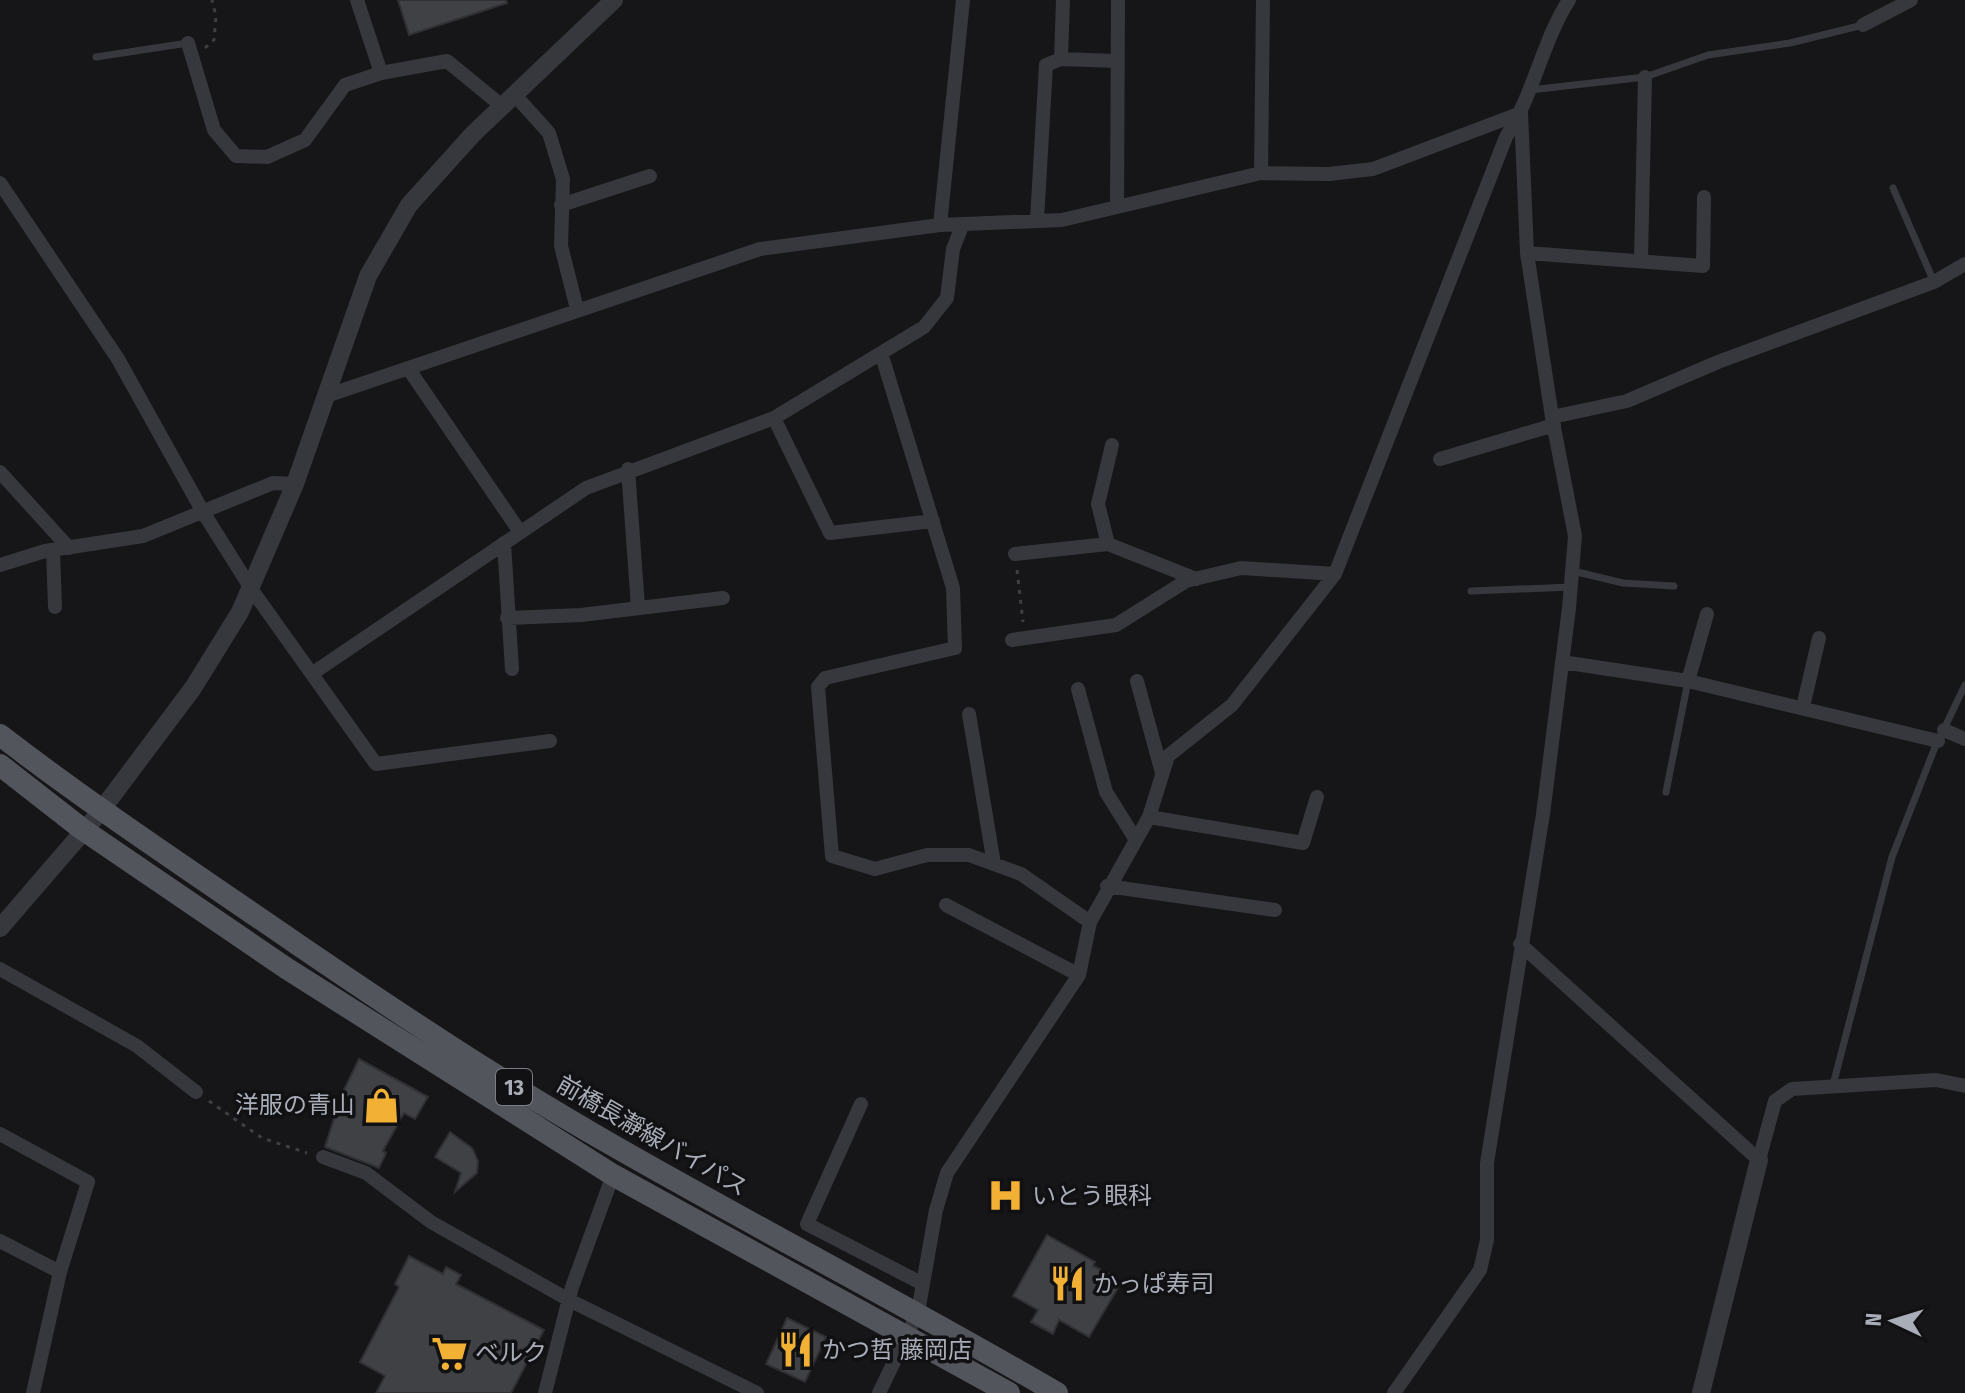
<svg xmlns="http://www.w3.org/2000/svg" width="1965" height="1393" font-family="'Fira Sans Condensed','Noto Sans JP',sans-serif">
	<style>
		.building { fill: #404145; stroke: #303034; stroke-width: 2 }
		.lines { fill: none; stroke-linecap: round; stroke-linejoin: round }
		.path { stroke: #3d3f44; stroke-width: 3; stroke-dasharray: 4 6; stroke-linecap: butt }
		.service { stroke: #37383d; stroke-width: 7 }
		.minor { stroke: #37383d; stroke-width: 14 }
		.tertiary { stroke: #37383d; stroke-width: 18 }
		.primary { stroke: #53555c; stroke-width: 22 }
		.labels { text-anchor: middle; stroke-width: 7; stroke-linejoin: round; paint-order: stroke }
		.shield { fill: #111113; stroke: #7b7e86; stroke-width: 2 }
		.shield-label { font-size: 22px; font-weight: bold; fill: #a8adb8 }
		.poi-label { font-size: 24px; fill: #a8adb8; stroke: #111113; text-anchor: start }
		.street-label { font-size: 24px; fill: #a8adb8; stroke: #111113 }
	</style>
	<rect width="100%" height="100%" fill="#161618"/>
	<path class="building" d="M 398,0 L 506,0 L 507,3 L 409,35 Z
		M 359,1059 L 428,1097 L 415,1119 L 404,1113 L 383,1151 L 386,1153 L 379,1168 L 325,1147 L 341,1096 Z
		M 450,1132 L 472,1148 L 478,1161 L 477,1173 L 455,1192 L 461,1173 L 435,1157 Z
		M 1047,1235 L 1095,1262 L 1093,1266 L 1114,1276 L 1112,1281 L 1119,1286 L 1089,1337 L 1059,1320 L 1053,1334 L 1031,1322 L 1038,1310 L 1013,1296 Z
		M 409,1256 L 443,1274 L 446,1267 L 461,1275 L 456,1284 L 544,1330 L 511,1393 L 376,1393 L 385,1376 L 360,1362 L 399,1287 L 395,1284 Z
		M 787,1318 L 826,1337 L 805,1382 L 766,1364 Z"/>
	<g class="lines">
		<path class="path" d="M 205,48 L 214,40 L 216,16 L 212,0
			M 1017,570 L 1023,622
			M 209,1101 L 262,1138 L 307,1153"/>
		<path class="service" d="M 96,57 L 188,43
			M 1530,90 L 1645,77 L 1708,55 L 1790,43 L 1863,25
			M 1893,188 L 1934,282
			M 1573,571 L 1623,583 L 1674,586
			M 1471,591 L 1571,587
			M 1943,731 L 1965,685
			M 1666,792 L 1688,681
			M 1833,1085 L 1892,857 L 1937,742"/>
		<path class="minor" d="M 357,0 L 381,73 L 447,61 L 502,106
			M 1863,25 L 1911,0
			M 188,43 L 214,130 L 236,156 L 267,157 L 305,140 L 345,85 L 381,73
			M 1061,59 L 1063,0
			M 514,94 L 549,133 L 563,179 L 561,246 L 577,309
			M 1261,173 L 1263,0
			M 0,183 L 118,359 L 203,512 L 252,590 L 376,764 L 550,741
			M 561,205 L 650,176
			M 1117,207 L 1118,0
			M 1037,220 L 1046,65 L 1061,59 L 1116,61
			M 940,225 L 963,0
			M 1527,253 L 1703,266 L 1704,197
			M 1641,260 L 1645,77
			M 882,356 L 953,588 L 955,648 L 825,678 L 818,687 L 832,856 L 875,869 L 927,855 L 969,855 L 1021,874 L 1090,922
			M 408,368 L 520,532
			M 326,396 L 760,249 L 940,225 L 1062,220 L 1261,173 L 1329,174 L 1373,169 L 1521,113
			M 1552,417 L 1627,401 L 1718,362 L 1934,282 L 1965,264
			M 774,418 L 830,533 L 933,521
			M 1440,459 L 1554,425
			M 628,469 L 638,607
			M 0,472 L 69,548
			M 504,543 L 512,669
			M 1108,544 L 1098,504 L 1112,445
			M 53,550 L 55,607
			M 1015,554 L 1108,544 L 1196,579
			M 0,565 L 45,551 L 143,536 L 273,483 L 295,484
			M 507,618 L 581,615 L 723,598
			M 1012,640 L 1116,625 L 1186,581 L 1241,568 L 1335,574
			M 1562,662 L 1688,681 L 1938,741
			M 313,673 L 586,488 L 774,418 L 924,327 L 947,298 L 953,249 L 962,226
			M 1137,681 L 1162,773
			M 1688,681 L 1707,614
			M 1078,689 L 1106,792 L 1136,840
			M 1803,707 L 1819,638
			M 969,714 L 994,864
			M 1944,730 L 1965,739
			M 1149,817 L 1303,843 L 1317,797
			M 1107,886 L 1275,910
			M 946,905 L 1079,975
			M 1520,944 L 1759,1160 L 1775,1101 L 1792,1089 L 1936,1080 L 1965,1086
			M 0,969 L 137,1046 L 196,1092
			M 861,1104 L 807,1224 L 923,1284
			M 0,1134 L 88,1182 L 60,1272 L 33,1393
			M 323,1157 L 366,1173 L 431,1222 L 569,1300 L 757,1393
			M 0,1241 L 60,1272
			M 545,1393 L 572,1287 L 613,1175
			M 879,1393 L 918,1312 L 936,1210 L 947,1173 L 1079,975 L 1090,922 L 1149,817 L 1168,756 L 1232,705 L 1335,574 L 1506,137 C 1534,94 1542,42 1569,0
			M 1394,1393 L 1480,1270 L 1487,1240 L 1487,1163 L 1543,814 L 1569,608 L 1575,536 L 1552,417 L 1527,253 L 1521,113"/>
		<path class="tertiary" d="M 0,928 L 100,812 L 193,688 L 240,612 L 295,484 L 368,276 L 409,205 L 473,134 L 614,0
			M 1701,1393 L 1759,1160"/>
		<path class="primary" d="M 0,735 C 96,809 197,875 297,944 C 401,1015 505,1084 614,1146 C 761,1230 911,1308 1057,1393
			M 0,765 L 82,829 L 286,968 L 613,1175 L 1009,1393"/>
	</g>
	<defs>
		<symbol id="shop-bare" viewBox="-9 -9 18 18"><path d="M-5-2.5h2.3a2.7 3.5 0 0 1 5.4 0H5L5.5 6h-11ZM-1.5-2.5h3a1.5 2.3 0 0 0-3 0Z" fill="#f2b134" stroke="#111113" stroke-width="2.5" paint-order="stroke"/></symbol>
		<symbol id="hospital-bare" viewBox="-9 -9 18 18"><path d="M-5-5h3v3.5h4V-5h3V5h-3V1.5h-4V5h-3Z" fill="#f2b134" stroke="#111113" stroke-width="2.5" paint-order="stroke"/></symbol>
		<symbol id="restaurant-bare" viewBox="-9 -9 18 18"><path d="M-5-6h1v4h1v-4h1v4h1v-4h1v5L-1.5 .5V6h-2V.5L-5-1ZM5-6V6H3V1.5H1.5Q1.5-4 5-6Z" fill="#f2b134" stroke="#111113" stroke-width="2.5" paint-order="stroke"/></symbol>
		<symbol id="supermarket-bare" viewBox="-9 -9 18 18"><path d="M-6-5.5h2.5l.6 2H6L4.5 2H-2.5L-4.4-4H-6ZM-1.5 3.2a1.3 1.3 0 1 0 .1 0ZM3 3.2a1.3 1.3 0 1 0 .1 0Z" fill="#f2b134" stroke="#111113" stroke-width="2.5" paint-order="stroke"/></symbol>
	</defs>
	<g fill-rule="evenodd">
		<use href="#shop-bare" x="356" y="1080" width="51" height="51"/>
		<use href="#hospital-bare" x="980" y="1170" width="51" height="51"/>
		<use href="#restaurant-bare" x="1042" y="1258" width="51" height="51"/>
		<use href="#restaurant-bare" x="770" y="1324" width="51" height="51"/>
		<use href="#supermarket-bare" x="424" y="1328" width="51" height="51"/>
	</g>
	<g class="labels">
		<rect class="shield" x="496" y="1069" width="36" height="36" rx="6"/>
		<g class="shield-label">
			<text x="514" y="1095">13</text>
		</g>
		<g class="poi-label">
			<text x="355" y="1113" text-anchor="end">洋服の青山</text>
			<text x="1032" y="1204">いとう眼科</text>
			<text x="1094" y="1292">かっぱ寿司</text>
			<text x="822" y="1358">かつ哲 藤岡店</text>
			<text x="475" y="1361">ベルク</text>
		</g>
		<g class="street-label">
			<text transform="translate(652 1136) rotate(30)" y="8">前橋長瀞線バイパス</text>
		</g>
	</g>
	<g transform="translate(1893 1321) rotate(274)" stroke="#111113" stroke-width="6" paint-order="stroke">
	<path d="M0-6L14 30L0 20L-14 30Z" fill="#a8adb8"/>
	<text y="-12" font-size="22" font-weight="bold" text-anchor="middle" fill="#a8adb8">N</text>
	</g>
</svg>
